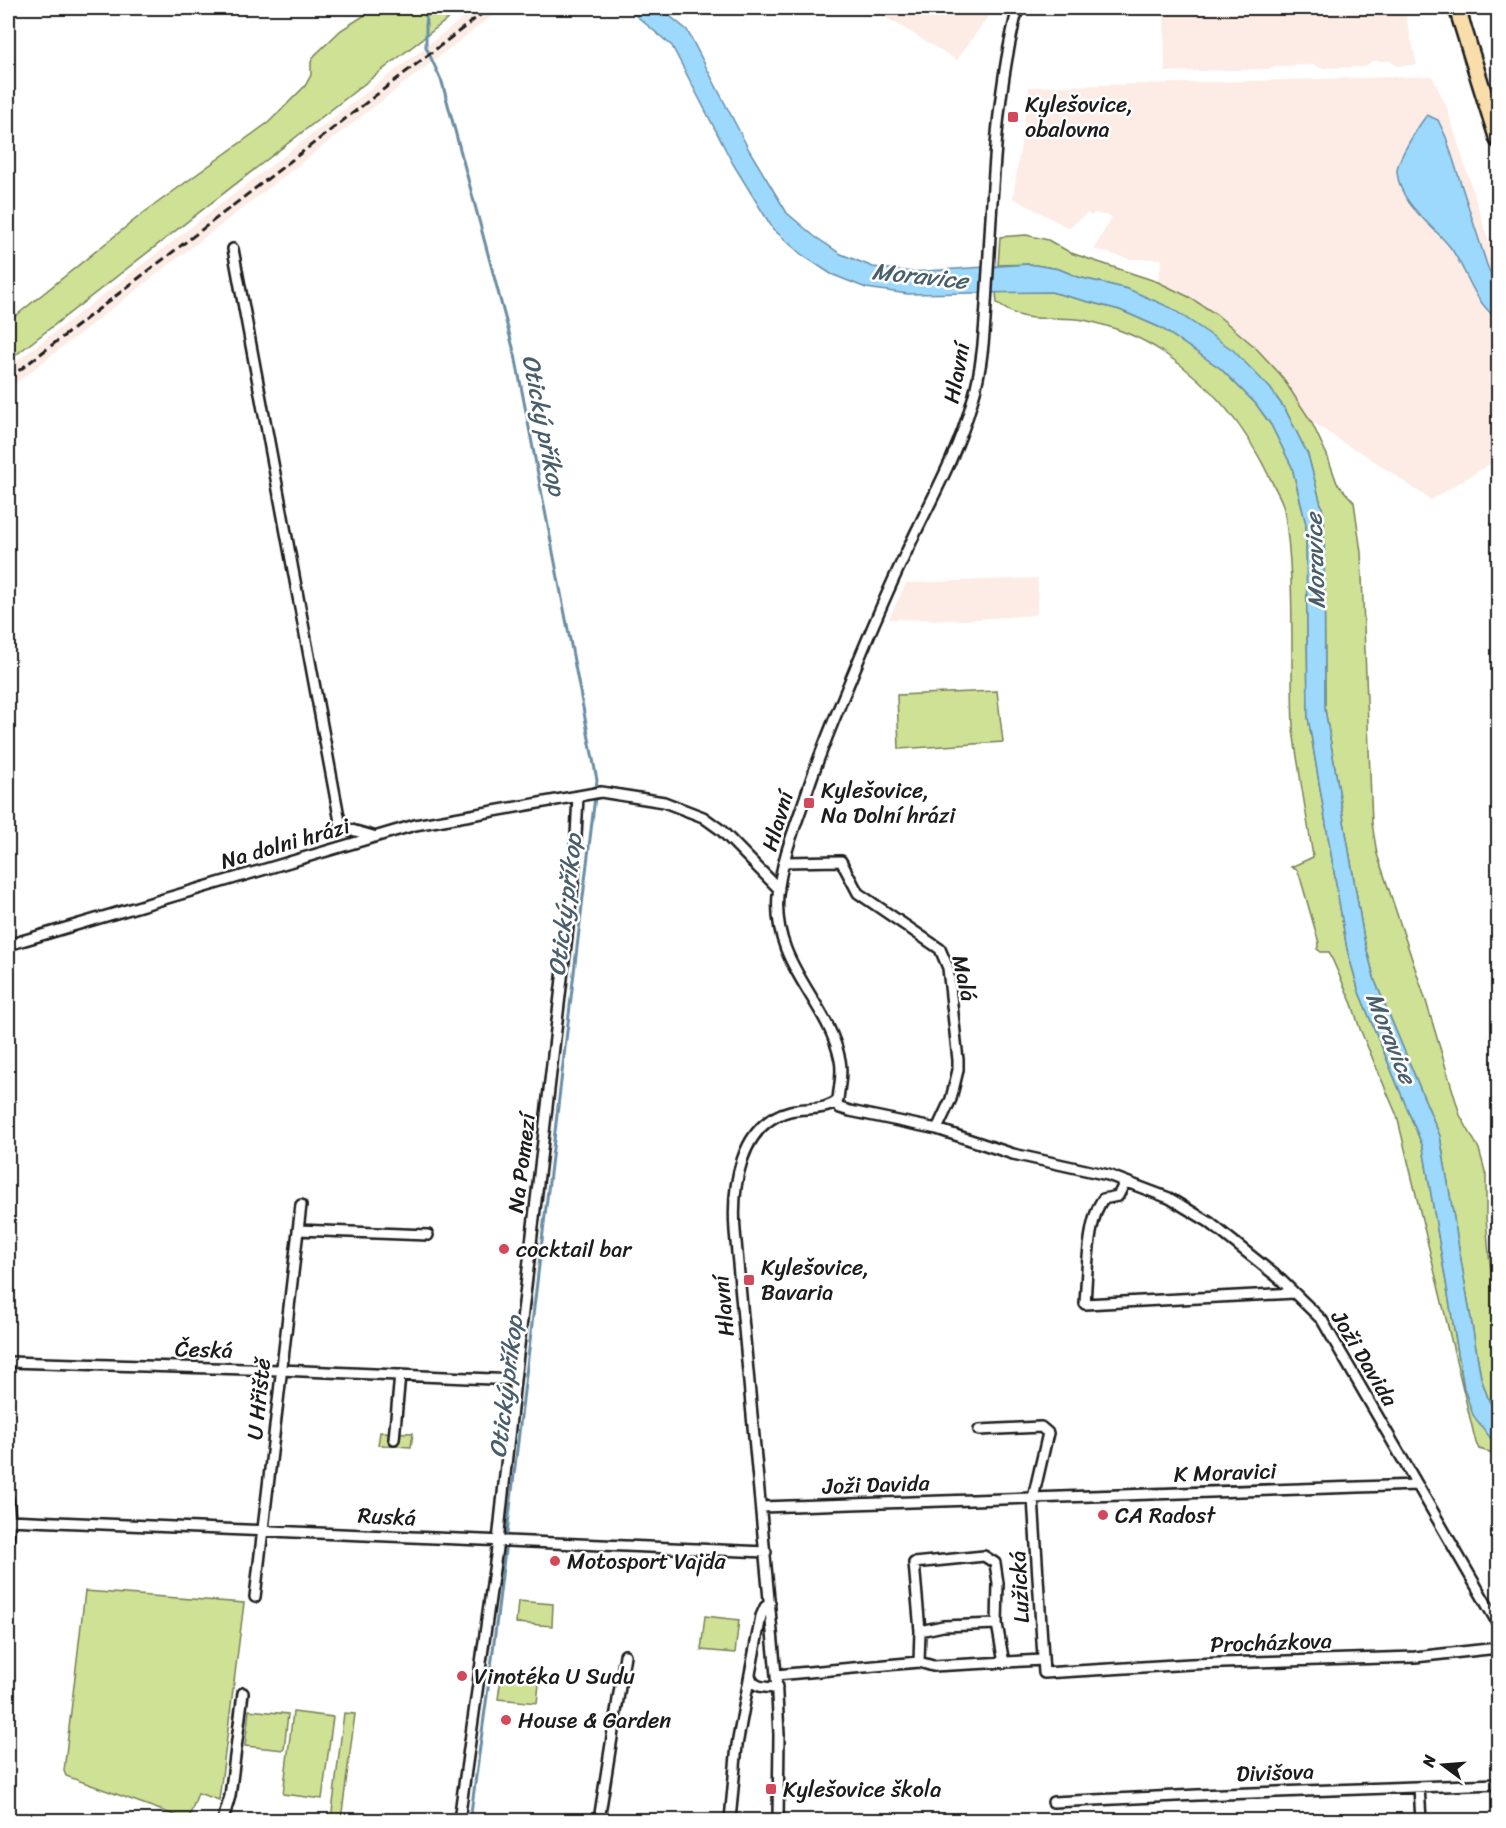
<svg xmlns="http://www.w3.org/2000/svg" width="1506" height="1828" font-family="Sriracha,sans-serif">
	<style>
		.built { fill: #fcece5 }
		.green { fill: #cfe195; stroke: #767e58; stroke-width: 1.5 }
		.water { fill: #9cd9fd; stroke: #698da3; stroke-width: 1.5 }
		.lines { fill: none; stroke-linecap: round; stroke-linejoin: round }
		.stream { stroke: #698da3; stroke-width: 3 }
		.minor-casing { stroke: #1c1c1c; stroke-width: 14 }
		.primary-casing { stroke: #1c1c1c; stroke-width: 20 }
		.minor { stroke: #fff; stroke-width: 9 }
		.primary { stroke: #f9deab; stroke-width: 15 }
		.rail { stroke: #1c1c1c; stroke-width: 3; stroke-dasharray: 9 4.5; stroke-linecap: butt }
		.poi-dot { fill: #d1495b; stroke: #fff; stroke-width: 2 }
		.labels { text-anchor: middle; stroke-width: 5; stroke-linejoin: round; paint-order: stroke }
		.poi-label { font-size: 22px; fill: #1c1c1c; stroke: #fff; text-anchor: start }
		.street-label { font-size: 22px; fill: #1c1c1c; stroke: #fff }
		.water-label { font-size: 24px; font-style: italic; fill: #495e6b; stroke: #fff }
	</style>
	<rect width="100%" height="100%" fill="#fff"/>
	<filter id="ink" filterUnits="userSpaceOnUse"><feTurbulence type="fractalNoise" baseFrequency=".0167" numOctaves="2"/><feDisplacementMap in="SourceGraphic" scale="12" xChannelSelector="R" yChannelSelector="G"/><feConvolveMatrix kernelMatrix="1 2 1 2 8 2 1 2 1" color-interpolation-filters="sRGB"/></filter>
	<g filter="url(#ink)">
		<path class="built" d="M 476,8 L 502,8 L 8,389 L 8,368 Z
			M 870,8 L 1003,8 L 1001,11 L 994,8 L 957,60 Z
			M 1404,8 L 1417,65 L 1397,66 L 1390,61 L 1372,61 L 1364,67 L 1319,68 L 1316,65 L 1280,66 L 1267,69 L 1165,72 L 1164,15 Z
			M 1432,76 L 1446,105 L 1498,271 L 1498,459 L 1431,500 L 1358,450 L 1351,448 L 1311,421 L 1280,374 L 1254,346 L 1216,314 L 1189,297 L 1158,282 L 1162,259 L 1129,259 L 1094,249 L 1112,217 L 1094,213 L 1092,216 L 1087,213 L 1069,228 L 1013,198 L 1029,87 Z
			M 1038,578 L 1037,612 L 1035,615 L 964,620 L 889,619 L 906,583 Z"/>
		<path class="green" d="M 376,8 L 462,8 L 8,361 L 8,322 L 142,214 L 269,122 L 305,86 L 311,75 L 311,62 L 315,55 L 341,30 Z
			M 1026,235 L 1048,240 L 1071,253 L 1158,282 L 1189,297 L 1216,314 L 1254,346 L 1280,374 L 1311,421 L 1327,455 L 1337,483 L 1354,502 L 1361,552 L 1372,823 L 1377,854 L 1426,1001 L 1460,1115 L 1479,1149 L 1486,1175 L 1486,1217 L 1489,1255 L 1498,1320 L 1498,1414 L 1489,1401 L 1481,1378 L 1440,1136 L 1375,981 L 1364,939 L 1325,709 L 1324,516 L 1308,455 L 1286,411 L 1270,388 L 1128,289 L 1078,277 L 1059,269 L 1029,264 L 998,265 L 1000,237 Z
			M 996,292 L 1051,292 L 1120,310 L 1161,328 L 1220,368 L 1256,404 L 1271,425 L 1292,467 L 1306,524 L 1308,717 L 1347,949 L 1359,992 L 1423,1147 L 1464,1388 L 1498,1448 L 1498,1458 L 1493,1453 L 1479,1449 L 1476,1443 L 1397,1116 L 1360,1029 L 1352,1004 L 1329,952 L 1321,952 L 1317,949 L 1319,943 L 1300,877 L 1297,870 L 1291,867 L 1313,857 C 1309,830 1304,803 1300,776 C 1298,760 1294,743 1293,727 C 1290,654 1296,580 1284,509 C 1282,499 1275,489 1271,480 C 1245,426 1213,386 1164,353 C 1141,337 1111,326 1084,320 C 1051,314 1026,327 997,303 Z
			M 997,691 L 1003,742 L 899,749 L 897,695 Z
			M 380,1432 L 413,1433 L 411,1447 L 378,1445 Z
			M 85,1591 L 244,1603 L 219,1800 L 198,1793 L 188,1820 L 66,1776 L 64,1771 Z
			M 518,1601 L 553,1604 L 552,1626 L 516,1623 Z
			M 705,1616 L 739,1620 L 735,1653 L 701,1650 Z
			M 502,1671 L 540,1675 L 537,1703 L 498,1699 Z
			M 249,1710 L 288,1714 L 284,1750 L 245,1746 Z
			M 293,1712 L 333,1717 L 322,1799 L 283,1794 Z
			M 344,1713 L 355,1714 L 341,1820 L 331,1820 Z"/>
		<path class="water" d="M 627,8 L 660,8 L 687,30 L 749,150 L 787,213 L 814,236 L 841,254 L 873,267 L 912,272 L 1029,264 L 1059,269 L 1078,277 L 1128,289 L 1171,308 L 1233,350 L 1270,388 L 1286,411 L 1308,455 L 1324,516 L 1325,709 L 1364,939 L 1375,981 L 1440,1136 L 1481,1378 L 1489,1401 L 1498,1414 L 1498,1448 L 1473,1415 L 1464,1388 L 1423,1147 L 1359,992 L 1347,949 L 1308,717 L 1306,524 L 1292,467 L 1271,425 L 1256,404 L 1220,368 L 1161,328 L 1120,310 L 1051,292 L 908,294 L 866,288 L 831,274 L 802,255 L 773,229 L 733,164 L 672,46 Z
			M 1427,115 L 1438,120 L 1446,137 L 1487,265 L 1498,291 L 1498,315 L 1495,317 C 1472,298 1467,270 1450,247 C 1432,224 1400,205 1397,172 C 1396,161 1419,125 1427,115 Z"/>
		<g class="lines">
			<path class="stream" d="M 426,8 L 426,47 L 442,82 L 515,355 L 597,780 L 492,1659 L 470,1820"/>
			<defs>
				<path id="minor" d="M 233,249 L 341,827 L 373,836
					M 785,862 L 841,861 L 858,893 L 940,949 L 948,968 L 958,1060 L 958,1070 L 951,1099 L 937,1129
					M 8,945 L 415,825 L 601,792 L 664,802 L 703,817 L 721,830 L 779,889
					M 835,1103 L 840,1108 L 850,1111 L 937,1129 L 1013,1154 L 1108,1175 L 1169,1198 L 1209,1222 L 1280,1279 L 1322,1320 L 1498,1624
					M 1125,1182 L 1118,1196 L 1103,1199 C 1087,1220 1087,1277 1085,1304 L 1294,1293
					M 298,1230 L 428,1235
					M 8,1362 L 280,1370 L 515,1380
					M 979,1430 L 1041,1427 L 1048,1433 L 1033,1498 L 1044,1673 L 1191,1664 L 1415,1657 L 1498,1648
					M 394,1439 L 400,1375
					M 8,1499 L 10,1520 L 8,1541
					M 761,1507 L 1417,1485
					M 8,1520 L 766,1552
					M 255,1597 L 301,1205
					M 920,1631 L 943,1626 L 997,1624 L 1004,1663
					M 919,1662 L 933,1666 L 1043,1660
					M 750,1675 C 753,1689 766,1687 777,1688
					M 776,1675 L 919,1662 L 920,1631 L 914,1563 L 984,1556 L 995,1563 L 998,1583 L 997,1624
					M 1419,1787 L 1421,1820
					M 1053,1802 L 1197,1795 L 1498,1784
					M 223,1820 L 230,1796 L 243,1693
					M 459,1820 L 498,1541 L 515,1380 L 574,876 L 578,796
					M 599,1820 L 625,1655
					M 730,1820 L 737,1745 L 750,1674 L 761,1616 L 765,1607 L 770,1603
					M 778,1820 L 779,1735 L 776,1675 L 735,1231 C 732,1188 739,1124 790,1111 C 806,1107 825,1112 838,1100 C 839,1086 843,1075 840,1060 C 828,1000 772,966 778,895 C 781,861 795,827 806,795 C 817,760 831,727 845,693 C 864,647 883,600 905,555 C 928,505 957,456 972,402 C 985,360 985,314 988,271 C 993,186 996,89 1018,8"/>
				<path id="primary" d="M 1457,8 L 1498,140"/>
			</defs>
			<use href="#minor" class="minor-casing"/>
			<use href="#primary" class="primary-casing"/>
			<use href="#minor" class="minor"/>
			<use href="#primary" class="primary"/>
			<path class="rail" d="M 8,379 L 489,8"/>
		</g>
	</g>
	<g class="poi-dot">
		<rect x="1007" y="111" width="12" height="12" rx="3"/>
		<rect x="803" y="797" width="12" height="12" rx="3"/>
		<circle cx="504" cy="1249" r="6"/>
		<rect x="743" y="1274" width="12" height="12" rx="3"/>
		<circle cx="1103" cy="1515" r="6"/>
		<circle cx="555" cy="1561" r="6"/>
		<circle cx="462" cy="1676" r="6"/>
		<circle cx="506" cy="1720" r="6"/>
		<rect x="765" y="1783" width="12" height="12" rx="3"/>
	</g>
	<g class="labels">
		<g class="poi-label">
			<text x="1025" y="112">Kylešovice,<tspan x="1025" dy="25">obalovna</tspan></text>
			<text x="821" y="798">Kylešovice,<tspan x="821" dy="25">Na Dolní hrázi</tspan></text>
			<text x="516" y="1257">cocktail bar</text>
			<text x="761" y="1275">Kylešovice,<tspan x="761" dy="25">Bavaria</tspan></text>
			<text x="1115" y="1523">CA Radost</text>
			<text x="567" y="1569">Motosport Vajda</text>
			<text x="474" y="1684">Vinotéka U Sudu</text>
			<text x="518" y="1728">House &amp; Garden</text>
			<text x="783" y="1797">Kylešovice škola</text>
		</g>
		<g class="street-label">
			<text transform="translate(956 373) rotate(-79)" y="8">Hlavní</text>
			<text transform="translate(777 821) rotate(-73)" y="8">Hlavní</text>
			<text transform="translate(285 843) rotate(-16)" y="8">Na dolni hrázi</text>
			<text transform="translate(965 978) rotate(78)" y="8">Malá</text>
			<text transform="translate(521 1163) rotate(-83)" y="8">Na Pomezí</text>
			<text transform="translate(723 1306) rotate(-95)" y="8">Hlavní</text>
			<text transform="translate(204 1349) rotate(2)" y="8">Česká</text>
			<text transform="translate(1365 1358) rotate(59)" y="8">Joži Davida</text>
			<text transform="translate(258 1399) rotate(-84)" y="8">U Hřiště</text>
			<text transform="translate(1225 1472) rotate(-2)" y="8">K Moravici</text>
			<text transform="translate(876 1484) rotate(-2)" y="8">Joži Davida</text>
			<text transform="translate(387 1516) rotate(3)" y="8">Ruská</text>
			<text transform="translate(1019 1587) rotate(-93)" y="8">Lužická</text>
			<text transform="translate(1271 1642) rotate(-2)" y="8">Procházkova</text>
			<text transform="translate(1275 1772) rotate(-2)" y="8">Divišova</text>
		</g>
		<g class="water-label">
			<text transform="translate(920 276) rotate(6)" y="8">Moravice</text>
			<text transform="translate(544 425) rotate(79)" y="8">Otický příkop</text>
			<text transform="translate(1315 561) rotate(-92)" y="8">Moravice</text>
			<text transform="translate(565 905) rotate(-83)" y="8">Otický příkop</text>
			<text transform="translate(1391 1038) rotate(68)" y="8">Moravice</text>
			<text transform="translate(506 1387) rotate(-83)" y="8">Otický příkop</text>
		</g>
	</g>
	<rect width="1506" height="1828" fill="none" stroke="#fff" stroke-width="30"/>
	<rect x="15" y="15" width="1476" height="1798" fill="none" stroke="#1c1c1c" stroke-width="2" filter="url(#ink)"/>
	<g transform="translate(1443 1765) rotate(286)" stroke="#ffffff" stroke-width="4.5" paint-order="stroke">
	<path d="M0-4.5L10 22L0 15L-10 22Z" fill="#1c1c1c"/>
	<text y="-9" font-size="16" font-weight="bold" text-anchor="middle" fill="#1c1c1c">N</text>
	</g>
</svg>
